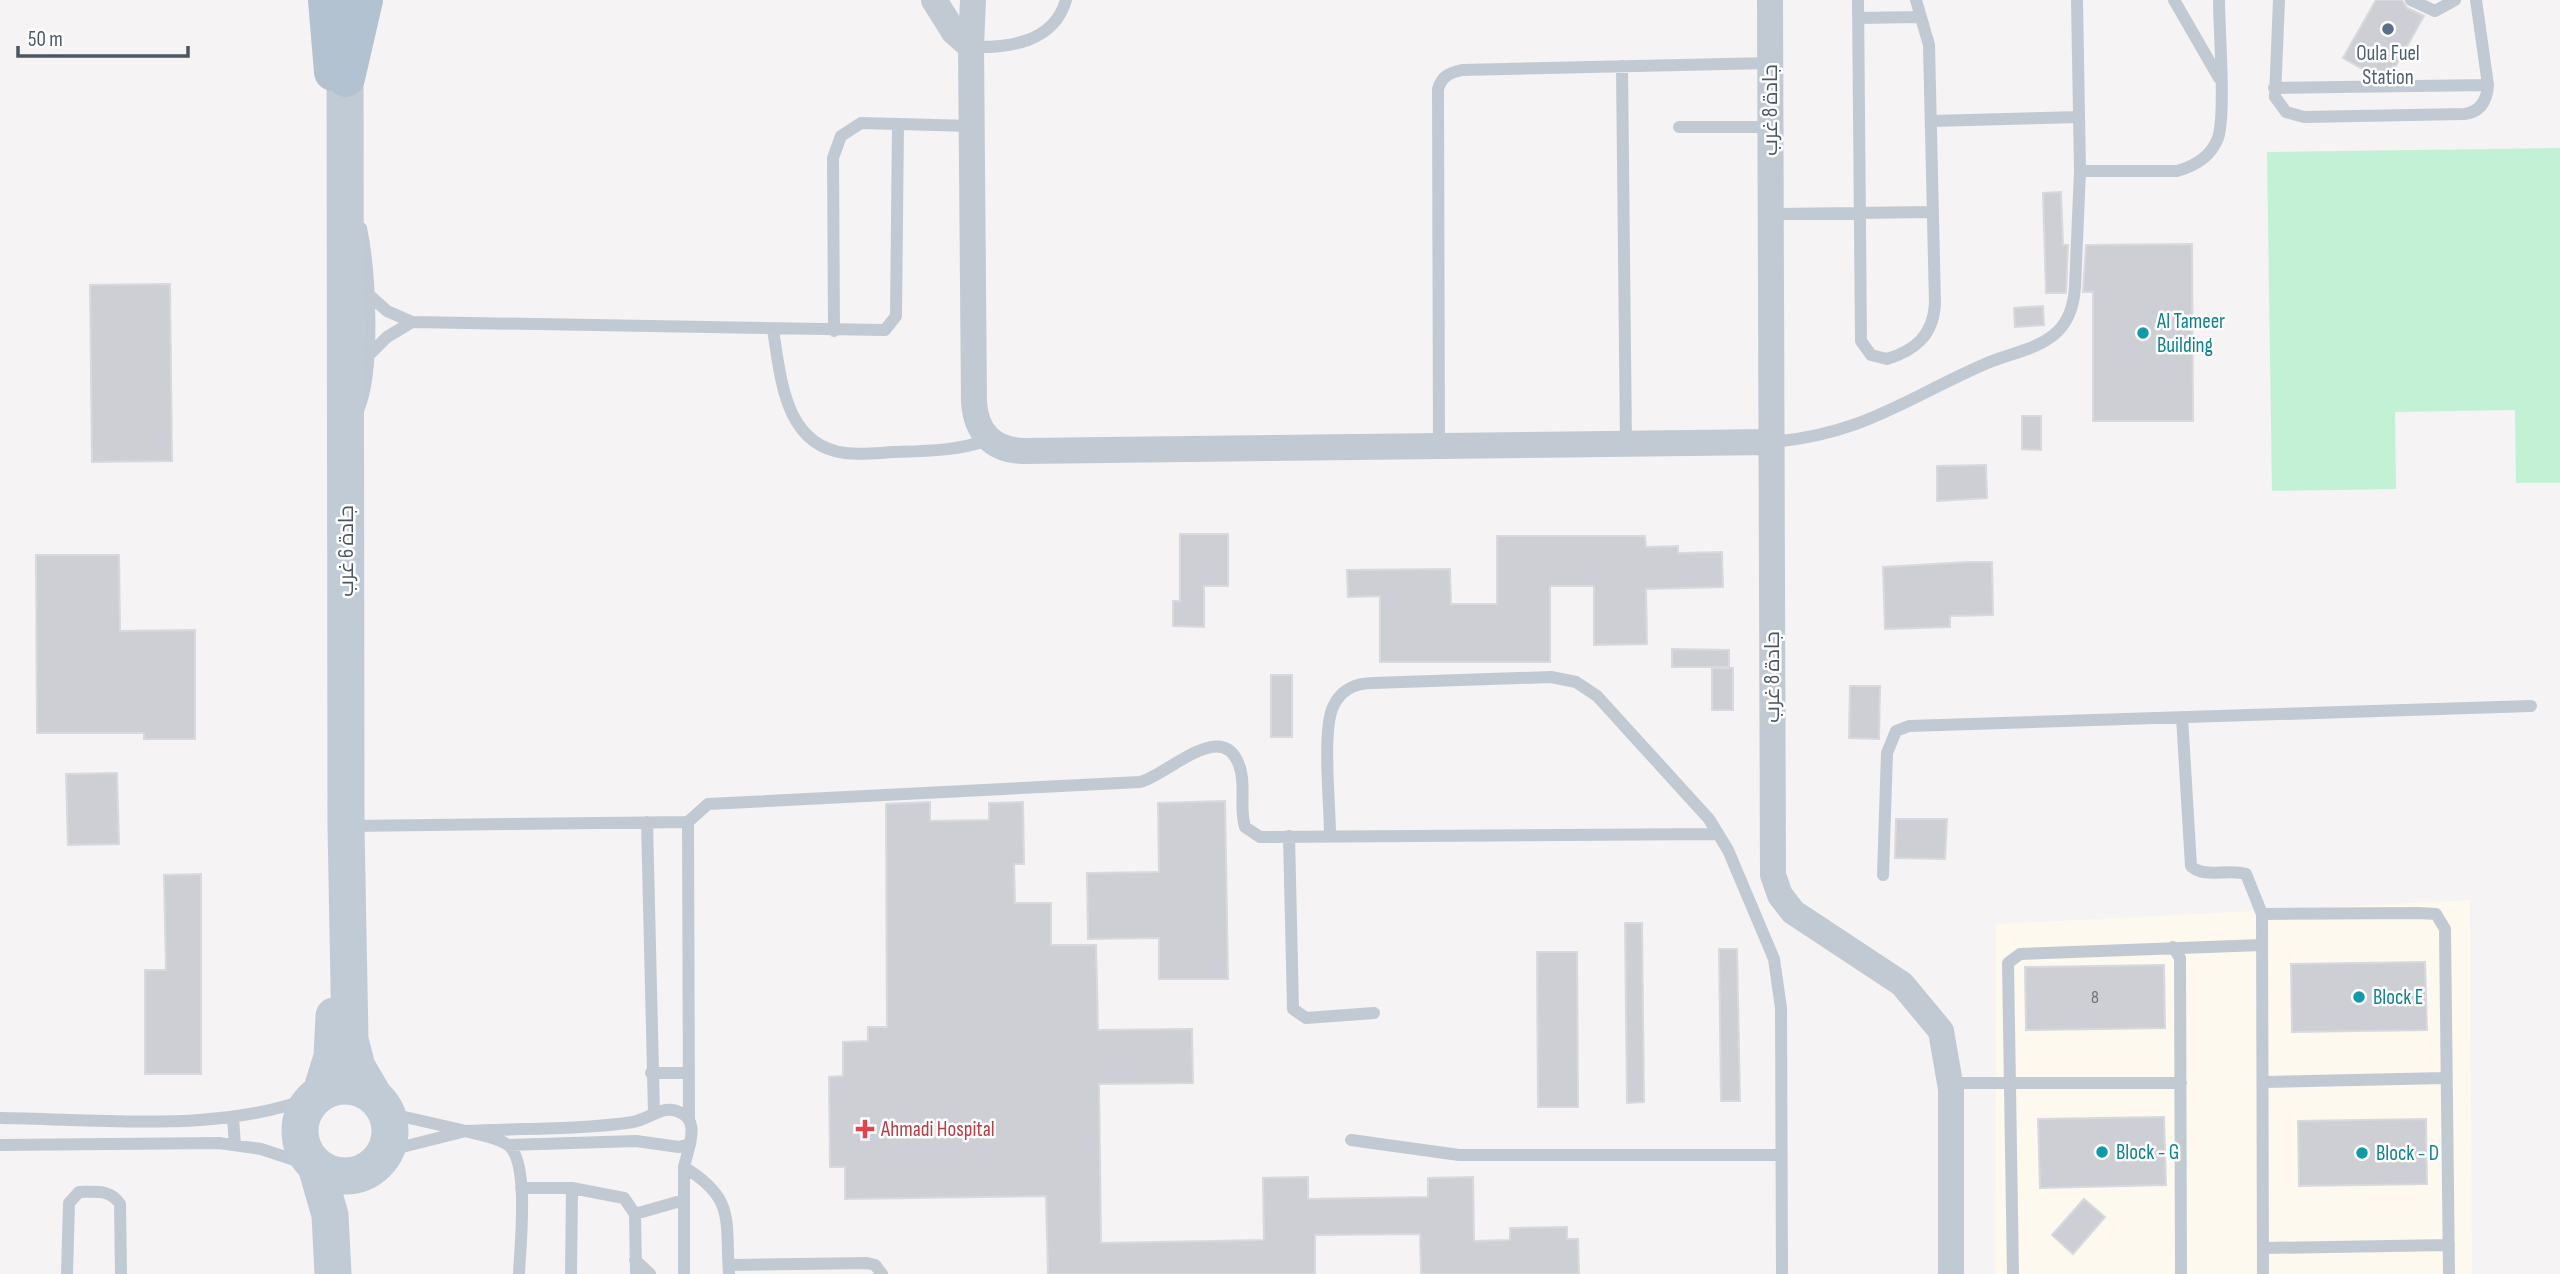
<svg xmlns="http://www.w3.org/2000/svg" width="2560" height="1274" font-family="'Sofia Sans Condensed',Cairo,sans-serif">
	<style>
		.commercial { fill: #fdf9ef }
		.green { fill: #c3f1d5 }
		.building { fill: #cdcfd5; stroke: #d7d9de; stroke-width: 2 }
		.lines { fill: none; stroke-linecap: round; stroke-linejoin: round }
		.service { stroke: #c1cad2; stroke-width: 12 }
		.minor { stroke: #c1cad2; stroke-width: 26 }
		.secondary { stroke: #c1cbd6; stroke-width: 37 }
		.primary { stroke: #b3c2d1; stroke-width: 38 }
		.service-dot { fill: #5c6f8a; stroke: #fff; stroke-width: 2.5 }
		.culture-dot { fill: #0f9aa8; stroke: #fff; stroke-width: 2.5 }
		.health-dot { fill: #e0444e; stroke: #fff; stroke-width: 2.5 }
		.labels { text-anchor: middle; stroke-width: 5; stroke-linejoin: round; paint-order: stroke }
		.number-label { font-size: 18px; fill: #6b747e }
		.service-label { font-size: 21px; fill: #4e5e75; stroke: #fff }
		.street-label { font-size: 21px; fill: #4a5661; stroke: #fff }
		.culture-label { font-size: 21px; fill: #0d838f; stroke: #fff; text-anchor: start }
		.health-label { font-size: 21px; fill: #be3a42; stroke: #fff; text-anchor: start }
	</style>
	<rect width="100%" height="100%" fill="#f5f3f3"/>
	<path class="commercial" d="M 2470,900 L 2472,1274 L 1995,1274 L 1996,924 Z"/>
	<path class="green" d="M 2560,148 L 2560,483 L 2516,483 L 2515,410 L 2395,412 L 2396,489 L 2272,491 L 2267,152 Z"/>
	<path class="building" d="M 2376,0 L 2402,0 L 2407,8 L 2424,16 L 2389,78 L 2378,78 L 2343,58 Z
		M 2061,192 L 2063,245 L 2068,245 L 2066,293 L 2046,293 L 2043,193 Z
		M 2192,244 L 2193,421 L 2093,421 L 2093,292 L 2083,292 L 2086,245 Z
		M 170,284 L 172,461 L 92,462 L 90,285 Z
		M 2043,306 L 2044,325 L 2015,327 L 2014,308 Z
		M 2022,416 L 2041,416 L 2041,450 L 2022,449 Z
		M 1986,465 L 1987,498 L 1937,501 L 1937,466 Z
		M 1180,534 L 1228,534 L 1228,586 L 1204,586 L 1204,627 L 1173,626 L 1173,601 L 1180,601 Z
		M 1497,536 L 1645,536 L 1646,547 L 1678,546 L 1678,553 L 1722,552 L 1723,587 L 1646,589 L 1647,644 L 1594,645 L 1594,586 L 1550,586 L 1550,662 L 1380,662 L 1380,596 L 1348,597 L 1347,570 L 1450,569 L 1451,604 L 1497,604 Z
		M 36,555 L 119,555 L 120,631 L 195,630 L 195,739 L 144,739 L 144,733 L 37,733 Z
		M 1968,562 L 1992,562 L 1993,615 L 1950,616 L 1950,627 L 1885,629 L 1883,567 Z
		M 1672,649 L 1729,650 L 1729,667 L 1672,667 Z
		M 1712,668 L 1733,668 L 1733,710 L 1712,710 Z
		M 1271,675 L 1292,675 L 1292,737 L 1271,737 Z
		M 1850,686 L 1880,686 L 1879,739 L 1849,738 Z
		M 117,773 L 119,844 L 68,845 L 66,774 Z
		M 1225,801 L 1228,979 L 1159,979 L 1159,938 L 1088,939 L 1087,873 L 1159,872 L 1158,803 Z
		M 930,802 L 930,821 L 989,820 L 989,803 L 1023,802 L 1024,864 L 1014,864 L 1015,903 L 1051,903 L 1051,945 L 1096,945 L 1098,1030 L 1192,1029 L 1193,1083 L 1099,1084 L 1101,1243 L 1264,1240 L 1263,1178 L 1308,1177 L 1308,1199 L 1428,1197 L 1428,1178 L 1473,1177 L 1474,1241 L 1510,1240 L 1510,1228 L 1567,1227 L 1567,1239 L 1578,1239 L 1579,1274 L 1421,1274 L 1420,1234 L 1315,1235 L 1315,1274 L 1048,1274 L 1046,1196 L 845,1199 L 845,1167 L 830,1167 L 829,1077 L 843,1076 L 843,1042 L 868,1041 L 868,1027 L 887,1027 L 886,804 Z
		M 1896,819 L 1947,819 L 1945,859 L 1895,858 Z
		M 201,874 L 201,1074 L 145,1074 L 145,970 L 166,970 L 164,875 Z
		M 1625,923 L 1642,923 L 1644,1102 L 1627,1103 Z
		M 1719,949 L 1737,949 L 1740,1101 L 1721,1101 Z
		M 1537,952 L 1577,952 L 1578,1107 L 1538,1107 Z
		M 2425,962 L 2427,1030 L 2292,1032 L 2291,964 Z
		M 2164,965 L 2165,1028 L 2026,1030 L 2025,967 Z
		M 2164,1117 L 2166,1185 L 2040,1188 L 2038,1119 Z
		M 2426,1119 L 2427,1184 L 2299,1186 L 2298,1121 Z
		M 2084,1199 L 2105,1217 L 2073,1254 L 2052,1235 Z"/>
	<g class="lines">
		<path class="service" d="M 1858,0 L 1861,341 L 1871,355 L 1887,359 C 1916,350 1933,335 1935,304 L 1929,45 L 1916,0
			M 2174,0 L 2219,78
			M 2279,0 L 2275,97 L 2286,112 L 2304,117 L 2464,114 C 2481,112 2487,100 2488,85 L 2476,0
			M 2411,0 L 2435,11 L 2455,0
			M 1858,18 L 1920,17
			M 971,47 C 1008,48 1054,43 1066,0
			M 1622,66 L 1626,445
			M 2274,88 L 2488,85
			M 1931,121 L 2079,117
			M 1679,127 L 1770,127
			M 2080,171 L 2177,171 C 2195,166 2211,157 2218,138 C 2226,113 2219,31 2219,0
			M 1770,214 L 1933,212
			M 367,293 L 387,311 L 412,322 L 885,330 L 896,316 L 898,124
			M 773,330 C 781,378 784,445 845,453 C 860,455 877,453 893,452 C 926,451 957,451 988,440
			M 834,331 L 833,158 L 841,136 L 861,123 L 972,126
			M 367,357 L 387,337 L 412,322
			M 359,408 C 375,368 370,271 361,228
			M 1771,442 C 1862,435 1907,398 1985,364 C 2009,353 2039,350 2058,331 C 2070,319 2074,303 2075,287 L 2080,171 L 2077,0
			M 1439,447 L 1438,89 C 1442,76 1449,73 1462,70 L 1770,63
			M 2182,717 L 2191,866 C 2204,879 2229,868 2246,874 L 2262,914
			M 647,822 L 654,1113
			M 688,822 L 689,1119
			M 349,826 L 688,822 L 708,804 L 1140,782 C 1167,776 1224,715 1240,768 C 1246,786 1239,808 1245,827 L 1260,837 L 1718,834
			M 1330,834 C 1330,806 1322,730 1333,707 C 1340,690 1356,683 1373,683 L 1551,677 L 1576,682 L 1597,696 L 1709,819 L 1728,850 L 1774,959 L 1781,1008 L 1782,1274
			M 1289,836 L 1293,1009 L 1306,1018 L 1374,1013
			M 1883,875 L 1887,753 L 1896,731 L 1909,726 L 2531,706
			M 2173,947 L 2180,958 L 2181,1274
			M 651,1073 L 687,1073
			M 2263,1082 L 2446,1078
			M 1950,1083 L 2181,1083
			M 387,1113 L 462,1130
			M 0,1118 C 100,1119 222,1134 315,1096
			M 233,1118 L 235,1145
			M 1351,1140 L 1459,1155 L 1780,1155
			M 0,1145 L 219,1143 L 261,1149 L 313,1166
			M 508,1145 L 636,1141 L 679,1147 L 690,1144 C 692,1133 694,1121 683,1114 C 664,1102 651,1119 633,1122 C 579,1130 521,1128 466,1131 C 478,1135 497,1137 508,1145 C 530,1161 520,1247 519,1274
			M 386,1151 L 466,1131
			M 684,1167 C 736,1199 725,1219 729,1274
			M 521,1188 L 572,1188 L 624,1198 L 635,1214 L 636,1274
			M 635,1214 L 684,1200
			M 2263,1248 L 2449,1245
			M 635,1260 L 650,1274
			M 729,1265 L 867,1263 L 875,1265 L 882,1274
			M 67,1274 L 69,1203 L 79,1192 C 96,1192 110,1189 120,1204 L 121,1274
			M 571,1274 L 572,1188
			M 684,1274 L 684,1167 L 690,1144
			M 2013,1274 L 2008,963 L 2020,954 L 2262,945
			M 2263,1274 L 2262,914 L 2418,913 L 2436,914 L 2445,929 L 2449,1274"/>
		<path class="minor" d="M 934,0 L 954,32 L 971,47
			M 973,0 L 971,47 L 974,402 C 976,432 992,450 1023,451 L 1771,442
			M 1770,0 L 1773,875 L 1780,895 L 1793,912 L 1902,984 L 1941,1031 L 1951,1089 L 1951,1274"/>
		<path class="secondary" d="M 345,45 L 346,826 L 350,1040 L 357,1067 L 374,1096
			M300 1131a45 45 0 1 1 90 0a45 45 0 1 1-90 0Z
			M 321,1092 L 332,1057 L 334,1016
			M 316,1166 L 330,1215 L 333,1274"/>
		<path class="primary" d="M 327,0 L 333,72
			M 346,78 L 364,0"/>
	</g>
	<circle class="service-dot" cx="2388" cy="29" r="7"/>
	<g class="culture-dot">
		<circle cx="2143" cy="333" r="7"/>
		<circle cx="2359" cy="997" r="7"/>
		<circle cx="2102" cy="1152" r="7"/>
		<circle cx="2362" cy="1153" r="7"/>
	</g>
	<path class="health-dot" d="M861.5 1118.5h7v7h7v7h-7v7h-7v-7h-7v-7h7z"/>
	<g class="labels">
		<g class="number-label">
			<text x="2095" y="1003">8</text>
		</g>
		<g class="service-label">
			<text x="2388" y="60">Oula Fuel<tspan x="2388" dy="24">Station</tspan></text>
		</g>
		<g class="street-label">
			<text transform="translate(1770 110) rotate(-90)" y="7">جادة 8 غرب</text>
			<text transform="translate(346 551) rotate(-90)" y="7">جادة 6 غرب</text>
			<text transform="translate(1772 677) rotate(-90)" y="7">جادة 8 غرب</text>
		</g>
		<g class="culture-label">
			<text x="2157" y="328">Al Tameer<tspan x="2157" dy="24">Building</tspan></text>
			<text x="2373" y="1004">Block E</text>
			<text x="2116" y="1159">Block - G</text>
			<text x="2376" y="1160">Block - D</text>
		</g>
		<g class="health-label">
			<text x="881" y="1136">Ahmadi Hospital</text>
		</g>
	</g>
	<path d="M18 46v10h170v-10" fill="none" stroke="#4a5661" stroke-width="3.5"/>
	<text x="28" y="46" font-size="21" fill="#4a5661" stroke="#ffffff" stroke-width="5" paint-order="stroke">50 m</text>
</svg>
